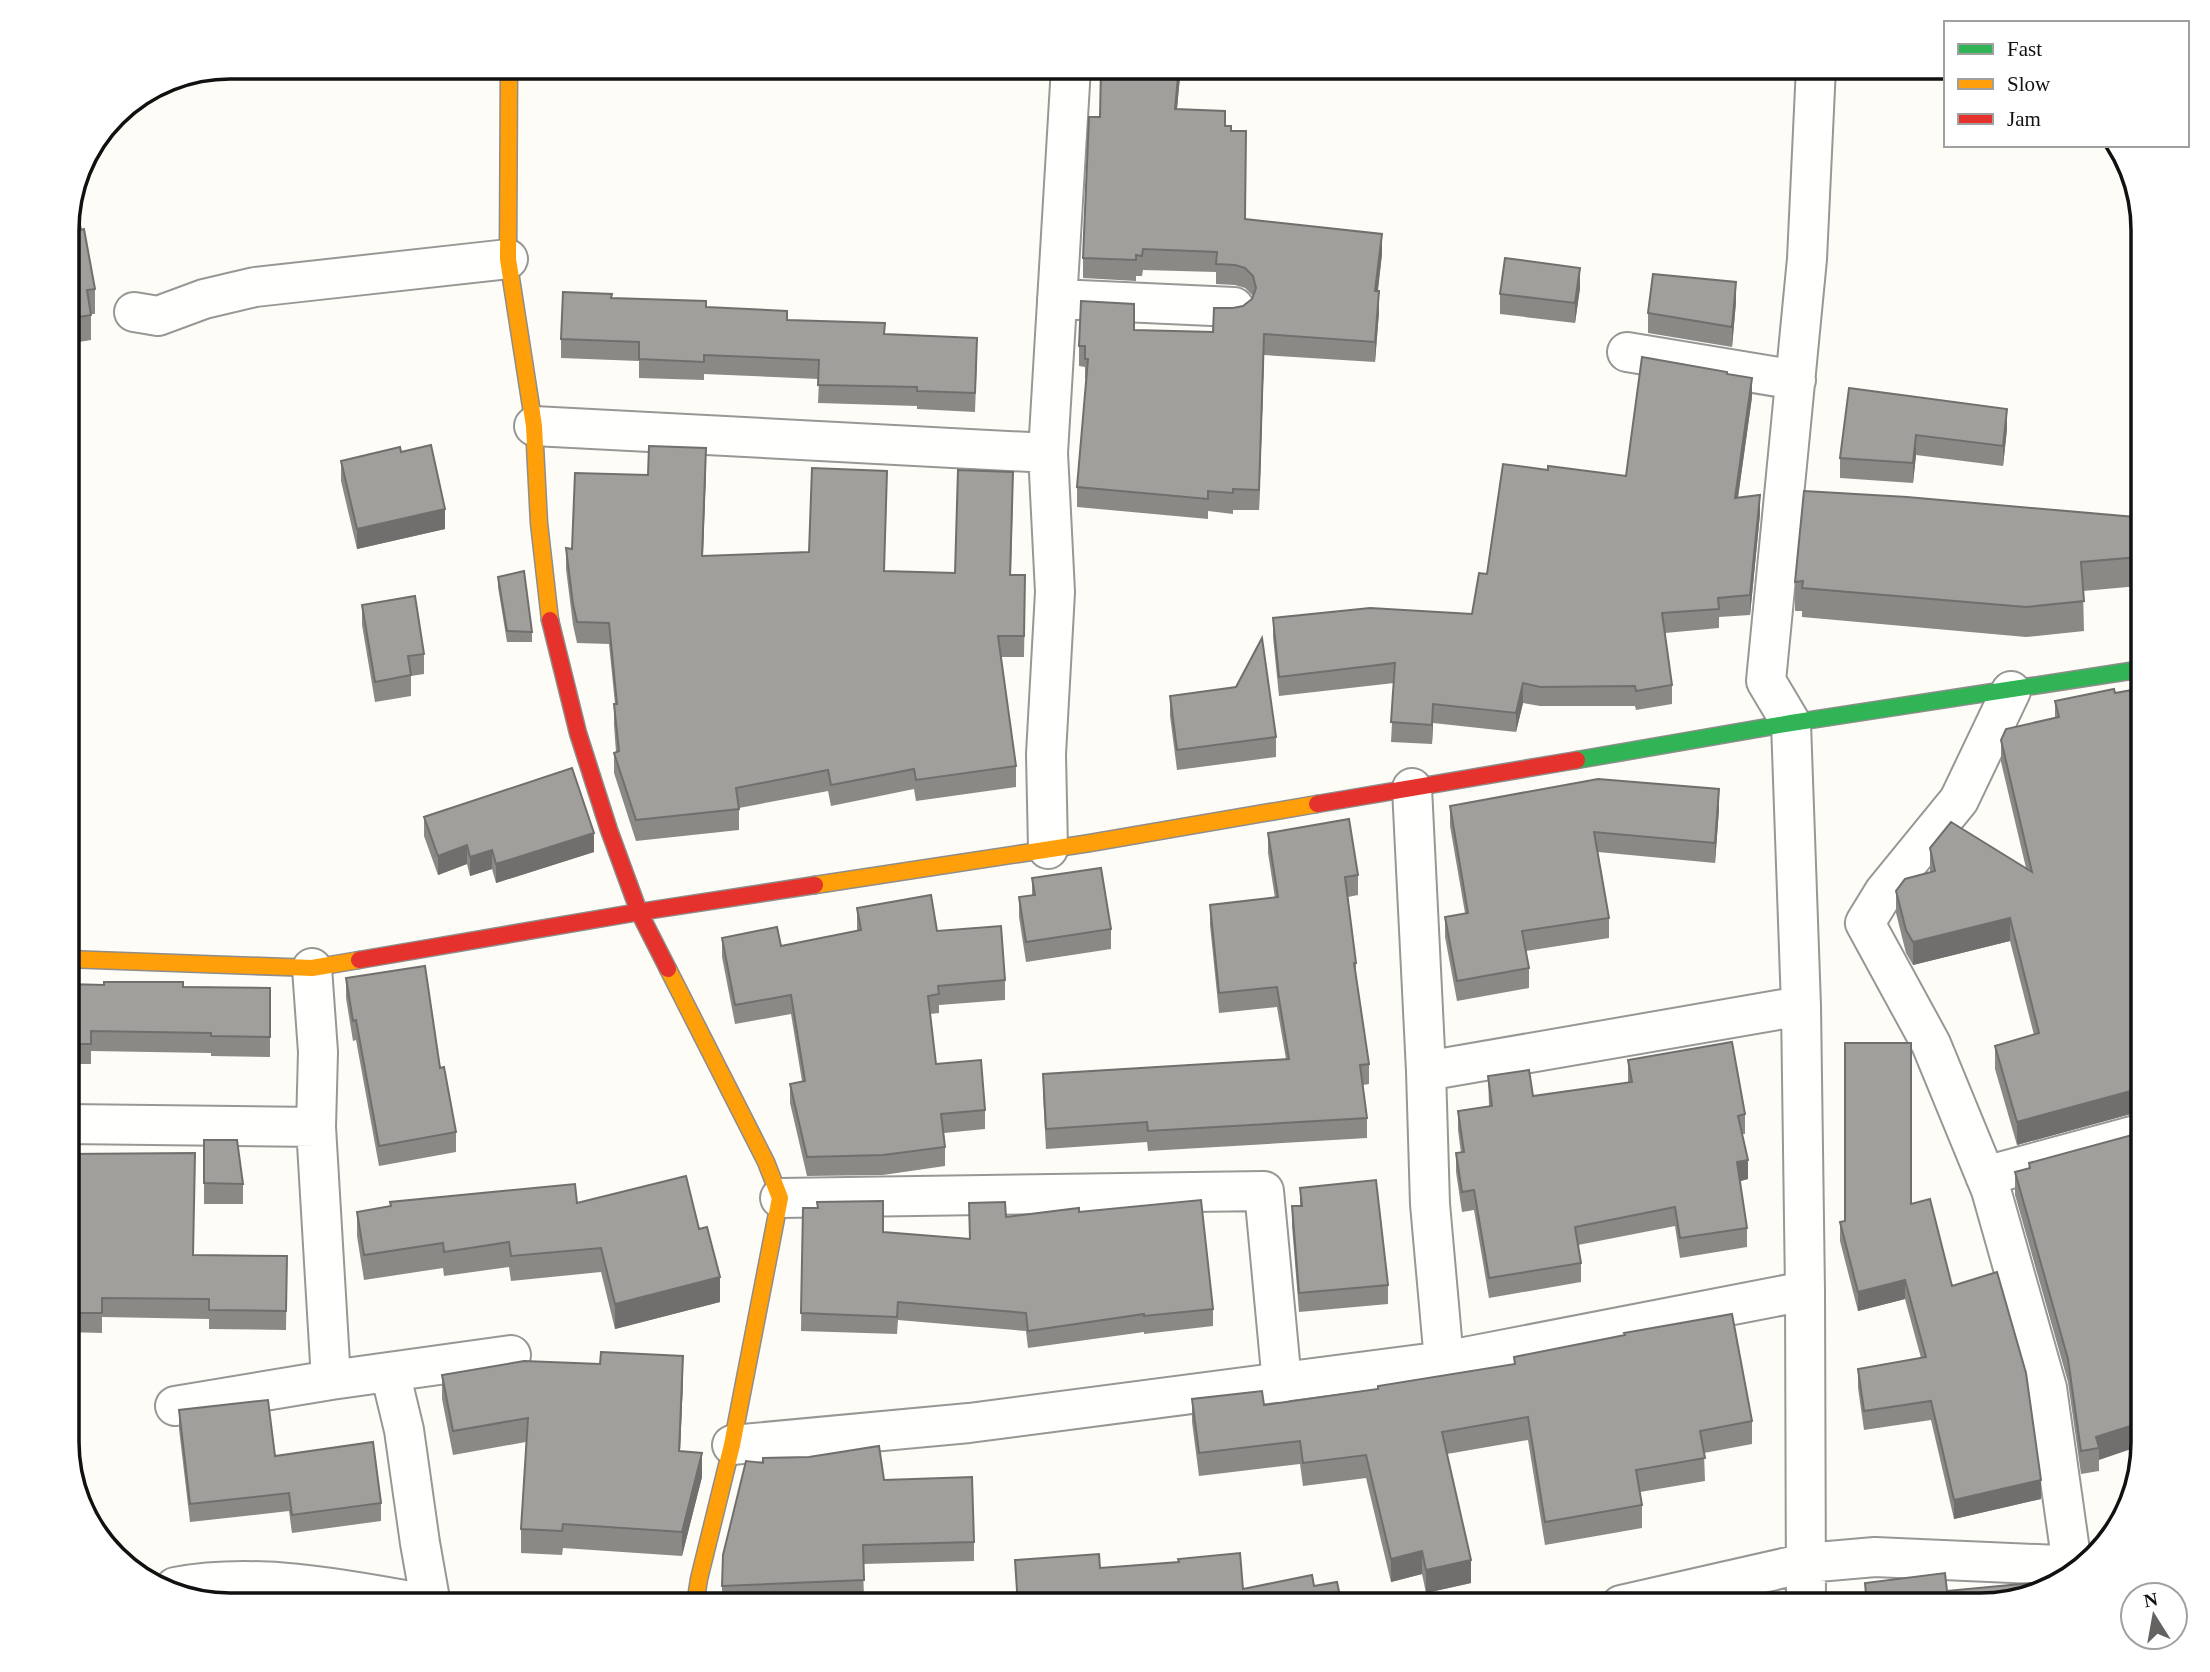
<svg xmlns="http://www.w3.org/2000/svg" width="2210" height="1672" font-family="Georgia,serif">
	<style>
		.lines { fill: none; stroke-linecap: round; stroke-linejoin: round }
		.street-casing { stroke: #979795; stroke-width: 42 }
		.fast-casing { stroke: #8e8d8b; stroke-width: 19 }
		.slow-casing { stroke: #8e8d8b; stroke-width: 19 }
		.jam-casing { stroke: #8e8d8b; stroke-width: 19 }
		.street { stroke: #fffffe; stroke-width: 38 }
		.fast { stroke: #30b455; stroke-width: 16 }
		.slow { stroke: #ff9f0a; stroke-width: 16 }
		.jam { stroke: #e5322d; stroke-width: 16 }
		.wall { fill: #8a8986 }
		.shaded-wall { fill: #716f6d }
		.building { fill: #a19f9c; stroke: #716f6d; stroke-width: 2 }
		.rim { fill: none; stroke: #111; stroke-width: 3.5 }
	</style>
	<rect width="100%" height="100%" fill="#fdfcf7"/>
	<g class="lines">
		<defs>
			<path id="street" d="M 1057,299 L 1234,307
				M 134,312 L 158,316 L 204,299 L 255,287 L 508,259
				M 1627,352 L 1796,380
				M 534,426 L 1048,453
				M 2011,691 L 1959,800 L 1884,892 L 1865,923 L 1931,1044 L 1991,1190 L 2047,1388 L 2073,1572
				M 1412,788 L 1426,1071 L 1430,1204 L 1444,1361
				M 1048,849 L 1046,754 L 1055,592 L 1048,453 L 1071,67
				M 312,968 L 318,1052 L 316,1127 L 331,1380
				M 1426,1071 L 1801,1006
				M 67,1124 L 316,1127
				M 1985,1176 L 2143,1133
				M 780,1198 L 1264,1191 L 1282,1383
				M 390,1372 L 404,1430 L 420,1543 L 431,1605
				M 175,1406 L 331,1380 L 511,1355
				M 732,1445 L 969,1423 L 1444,1361 L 1805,1291
				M 175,1587 C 258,1571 350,1590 432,1605
				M 1621,1605 L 1806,1563 L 1875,1557 L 2080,1566
				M 1806,1605 L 1805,1291 L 1801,1006 L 1791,723 L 1766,681 L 1807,259 L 1816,67"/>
			<path id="fast" d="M 1577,760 L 1791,723 L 2143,669"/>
			<path id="slow" d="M 509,67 L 508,259 L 534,426 L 539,523 L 550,620
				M 815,885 L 1090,843 L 1317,804
				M 67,959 L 312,968 L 359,960
				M 668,969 L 766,1162 L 780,1198 L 732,1445 L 699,1579 L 695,1605"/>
			<path id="jam" d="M 550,620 L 578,733 L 609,830 L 639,912 L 668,969
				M 1317,804 L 1577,760
				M 359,960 L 639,912 L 815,885"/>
		</defs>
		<use href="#street" class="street-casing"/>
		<use href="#fast" class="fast-casing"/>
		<use href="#slow" class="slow-casing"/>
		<use href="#jam" class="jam-casing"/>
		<use href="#street" class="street"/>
		<use href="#fast" class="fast"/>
		<use href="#slow" class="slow"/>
		<use href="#jam" class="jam"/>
	</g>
	<path class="wall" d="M 1181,66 L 1177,109 L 1225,126 L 1231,131 L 1245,219 L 1382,254 L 1378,291 L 1379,312 L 1375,362 L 1264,355 L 1259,510 L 1233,510 L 1233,514 L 1208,511 L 1208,519 L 1077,507 L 1077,487 L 1086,379 L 1085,379 L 1085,367 L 1079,366 L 1079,346 L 1134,330 L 1213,332 L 1233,308 L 1243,306 L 1252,299 L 1253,296 L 1245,288 L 1235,285 L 1216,284 L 1216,272 L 1143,270 L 1142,276 L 1136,276 L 1136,281 L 1083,278 L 1083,258 L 1100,117 Z
		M 1848,66 L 1946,66 L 1946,78 L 1889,74 L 1889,80 L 1848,77 Z
		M 67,219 L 95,289 L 95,314 L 91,314 L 91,340 L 67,344 Z
		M 1580,288 L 1575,323 L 1500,314 L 1500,294 Z
		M 612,298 L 706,307 L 885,334 L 977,357 L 975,412 L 917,409 L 917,406 L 818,403 L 819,379 L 704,374 L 704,380 L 639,378 L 639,361 L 561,358 L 561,339 Z
		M 1736,302 L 1732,347 L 1648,333 L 1648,313 Z
		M 1727,374 L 1752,397 L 1738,498 L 1760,514 L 1750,615 L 1719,617 L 1719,628 L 1665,633 L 1672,685 L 1672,704 L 1636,710 L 1635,706 L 1540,706 L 1523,703 L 1516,732 L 1433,723 L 1432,744 L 1391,742 L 1394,683 L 1279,696 L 1273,637 L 1273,618 L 1472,614 L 1487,574 L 1548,470 L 1626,476 Z
		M 1849,388 L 2007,429 L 2003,466 L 1916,455 L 1913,483 L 1840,478 L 1840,458 Z
		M 401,452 L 445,529 L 357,549 L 341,481 L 341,461 Z
		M 706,469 L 703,556 L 809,552 L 887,491 L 884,571 L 955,573 L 1013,493 L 1011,575 L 1025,596 L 1024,657 L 1001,657 L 1016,766 L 1016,787 L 916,801 L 914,789 L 831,806 L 828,791 L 739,808 L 739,830 L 636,841 L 614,773 L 614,753 L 616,752 L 614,725 L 614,704 L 615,704 L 609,644 L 577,643 L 573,625 L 566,569 L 566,548 L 572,549 L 648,475 Z
		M 2139,557 L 2139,586 L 2083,591 L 2084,631 L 2026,637 L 1802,617 L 1802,611 L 1795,611 L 1795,582 Z
		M 498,577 L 532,632 L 532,642 L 507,642 L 498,587 Z
		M 362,605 L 424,654 L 424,674 L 411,676 L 411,696 L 375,702 L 362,625 Z
		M 67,672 L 75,784 L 75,803 L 67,804 Z
		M 1236,687 L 1276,737 L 1276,757 L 1177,770 L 1170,716 L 1170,696 Z
		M 2143,688 L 2143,1112 L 2138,1112 L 2017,1145 L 1995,1069 L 1995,1046 L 2034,1035 L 2010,941 L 1913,965 L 1906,953 L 1896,913 L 1896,891 L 1930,872 L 1930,848 L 2026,868 L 2001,762 L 2001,740 L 2055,718 L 2055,701 L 2115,693 Z
		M 1450,806 L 1719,809 L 1715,863 L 1598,852 L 1609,918 L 1609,938 L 1526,951 L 1529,968 L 1529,988 L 1457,1001 L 1445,937 L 1445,917 L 1465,913 L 1450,826 Z
		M 424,817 L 594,852 L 496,883 L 492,869 L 470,876 L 467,864 L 438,875 L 424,836 Z
		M 1268,833 L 1358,875 L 1358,895 L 1348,897 L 1356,963 L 1356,982 L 1369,1064 L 1369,1084 L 1363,1085 L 1367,1118 L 1367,1138 L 1148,1151 L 1147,1142 L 1046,1149 L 1043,1094 L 1043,1074 L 1286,1059 L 1277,1007 L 1219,1013 L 1210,925 L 1210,905 L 1275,898 L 1268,853 Z
		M 1032,878 L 1111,929 L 1111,949 L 1026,962 L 1019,917 L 1019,897 L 1032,895 Z
		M 857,908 L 937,931 L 1005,980 L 1005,1000 L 939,1005 L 939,1013 L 930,1014 L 936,1064 L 985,1110 L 985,1129 L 944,1133 L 945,1147 L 945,1166 L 883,1175 L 807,1176 L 790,1103 L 790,1084 L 802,1081 L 791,1014 L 735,1024 L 722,957 L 722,938 L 781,946 L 857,931 Z
		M 346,978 L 440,1068 L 456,1132 L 456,1152 L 379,1166 L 356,1040 L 353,1041 L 346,998 Z
		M 67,984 L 270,988 L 270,1057 L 211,1056 L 211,1053 L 91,1051 L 91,1064 L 67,1064 Z
		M 1628,1060 L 1745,1114 L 1745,1134 L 1742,1134 L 1748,1179 L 1740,1181 L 1747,1228 L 1747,1247 L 1680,1258 L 1675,1226 L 1578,1245 L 1581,1263 L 1581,1282 L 1489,1298 L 1474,1210 L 1462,1212 L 1456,1172 L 1456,1153 L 1461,1153 L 1458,1130 L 1458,1111 L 1489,1106 L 1488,1076 L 1533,1096 L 1628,1083 Z
		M 2143,1132 L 2099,1460 L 2099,1471 L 2081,1474 L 2068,1382 L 2015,1195 L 2015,1172 L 2029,1168 L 2029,1163 Z
		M 204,1140 L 243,1184 L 243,1204 L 204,1204 Z
		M 67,1154 L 194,1255 L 287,1256 L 286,1330 L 209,1329 L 209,1319 L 102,1317 L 102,1333 L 67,1332 Z
		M 1300,1188 L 1388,1285 L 1388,1304 L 1299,1312 L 1292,1226 L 1292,1206 L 1300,1206 Z
		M 390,1202 L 577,1203 L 699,1229 L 720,1302 L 615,1329 L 601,1272 L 511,1281 L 509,1267 L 444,1276 L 443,1268 L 364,1280 L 357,1236 L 357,1212 L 390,1206 Z
		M 817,1202 L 883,1232 L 970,1239 L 969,1203 L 1006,1217 L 1079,1212 L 1213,1309 L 1213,1326 L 1144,1334 L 1144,1332 L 1028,1348 L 1026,1331 L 898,1320 L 897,1334 L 801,1331 L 803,1208 L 817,1208 Z
		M 1911,1204 L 1952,1286 L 2041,1499 L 1954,1519 L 1931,1420 L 1864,1430 L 1858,1388 L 1858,1369 L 1921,1358 L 1905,1299 L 1858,1311 L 1840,1241 L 1840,1222 Z
		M 1514,1357 L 1752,1421 L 1752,1444 L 1704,1453 L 1705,1481 L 1640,1492 L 1642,1505 L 1642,1528 L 1545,1545 L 1528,1440 L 1447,1454 L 1471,1583 L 1426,1593 L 1422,1574 L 1391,1582 L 1366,1478 L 1303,1486 L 1300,1464 L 1199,1476 L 1192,1422 L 1192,1399 L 1264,1405 L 1378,1389 L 1514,1364 Z
		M 442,1375 L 683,1380 L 680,1451 L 702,1477 L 682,1556 L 563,1548 L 562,1555 L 521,1553 L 521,1529 L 526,1442 L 453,1455 L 442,1399 Z
		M 179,1410 L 275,1456 L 381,1503 L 381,1521 L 292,1533 L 289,1511 L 190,1522 L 179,1429 Z
		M 884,1480 L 974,1542 L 974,1561 L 863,1564 L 864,1599 L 722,1605 L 722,1586 Z
		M 1015,1560 L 1100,1568 L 1243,1589 L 1314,1586 L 1342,1606 L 1017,1606 Z
		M 1865,1583 L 1947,1591 L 1980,1606 L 1865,1606 Z"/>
	<path class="shaded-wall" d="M 1179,66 L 1181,66 L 1175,129 L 1175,109 Z
		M 1382,234 L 1382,254 L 1375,312 L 1375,291 Z
		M 1580,268 L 1580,288 L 1575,323 L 1575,303 Z
		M 1736,282 L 1736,302 L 1732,347 L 1732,327 Z
		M 1379,291 L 1379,312 L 1375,362 L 1375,342 Z
		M 1264,334 L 1264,355 L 1259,510 L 1259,490 Z
		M 1752,378 L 1752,397 L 1735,518 L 1735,498 Z
		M 2007,409 L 2007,429 L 2003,466 L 2003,446 Z
		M 1916,435 L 1916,455 L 1913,483 L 1913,463 Z
		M 706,448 L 706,469 L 702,576 L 702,556 Z
		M 1760,495 L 1760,514 L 1750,615 L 1750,595 Z
		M 445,509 L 445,529 L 357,549 L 357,529 Z
		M 1523,683 L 1523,703 L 1516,732 L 1516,713 Z
		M 1433,704 L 1433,723 L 1432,744 L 1432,725 Z
		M 1719,789 L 1719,809 L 1715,863 L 1715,843 Z
		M 594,833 L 594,852 L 496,883 L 496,864 Z
		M 467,845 L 467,864 L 438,875 L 438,856 Z
		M 492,850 L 492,869 L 470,876 L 470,857 Z
		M 2010,918 L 2010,941 L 1913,965 L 1913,942 Z
		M 2138,1089 L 2138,1112 L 2017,1145 L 2017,1122 Z
		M 1748,1160 L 1748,1179 L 1737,1182 L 1737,1162 Z
		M 720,1277 L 720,1302 L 615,1329 L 615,1304 Z
		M 1905,1280 L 1905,1299 L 1858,1311 L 1858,1292 Z
		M 683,1356 L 683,1380 L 679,1475 L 679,1451 Z
		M 2143,1422 L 2143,1445 L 2099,1460 L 2099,1448 L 2096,1437 Z
		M 702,1453 L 702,1477 L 682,1556 L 682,1532 Z
		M 2041,1480 L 2041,1499 L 1954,1519 L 1954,1500 Z
		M 1422,1551 L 1422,1574 L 1391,1582 L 1391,1559 Z
		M 1471,1560 L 1471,1583 L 1426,1593 L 1426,1570 Z"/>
	<path class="building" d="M 1101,66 L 1179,66 L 1175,109 L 1225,111 L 1225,126 L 1231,126 L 1231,131 L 1246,131 L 1245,219 L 1382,234 L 1375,291 L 1379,291 L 1375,342 L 1264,334 L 1259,490 L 1233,489 L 1233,493 L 1208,491 L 1208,499 L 1077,487 L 1088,359 L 1085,359 L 1085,346 L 1079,346 L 1081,301 L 1134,304 L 1134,330 L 1213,332 L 1214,308 L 1233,308 L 1243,306 L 1252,299 L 1256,288 L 1253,276 L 1245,268 L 1235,265 L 1216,264 L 1217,252 L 1143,249 L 1142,256 L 1136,255 L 1136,260 L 1083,258 L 1089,117 L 1100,117 Z
		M 74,193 L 81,230 L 84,229 L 95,289 L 87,290 L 91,315 L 67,319 L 67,219 Z
		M 1505,258 L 1580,268 L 1575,303 L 1500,294 Z
		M 1653,274 L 1736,282 L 1732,327 L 1648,313 Z
		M 563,292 L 612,294 L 611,298 L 706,301 L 706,307 L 787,311 L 787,320 L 885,323 L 884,334 L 977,338 L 975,393 L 917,391 L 917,387 L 818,385 L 819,360 L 704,355 L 704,362 L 639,359 L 639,342 L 561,339 Z
		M 1642,357 L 1727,372 L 1727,374 L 1752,378 L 1735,498 L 1760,495 L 1750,595 L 1718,598 L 1719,609 L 1662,613 L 1672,685 L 1636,691 L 1635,686 L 1540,687 L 1523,683 L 1516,713 L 1433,704 L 1432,725 L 1391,722 L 1395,663 L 1279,677 L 1273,618 L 1370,608 L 1472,614 L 1479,573 L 1487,574 L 1503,464 L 1548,470 L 1548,466 L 1626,476 Z
		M 1849,388 L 2007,409 L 2003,446 L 1916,435 L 1913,463 L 1840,458 Z
		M 431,445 L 445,509 L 357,529 L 341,461 L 400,447 L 401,452 Z
		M 649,446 L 706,448 L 702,556 L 809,552 L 812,468 L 887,471 L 884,571 L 955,573 L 958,470 L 1013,472 L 1010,575 L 1025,575 L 1024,636 L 998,636 L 1016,766 L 916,780 L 914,769 L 831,785 L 828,770 L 736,788 L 739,809 L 636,820 L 614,753 L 619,751 L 614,704 L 617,704 L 609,623 L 577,622 L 573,604 L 566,548 L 572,549 L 575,473 L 648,475 Z
		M 1804,491 L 1907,497 L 2135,517 L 2139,557 L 2081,562 L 2084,601 L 2026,607 L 1802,588 L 1803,581 L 1795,582 Z
		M 524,571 L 532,632 L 507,631 L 498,577 Z
		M 415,596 L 424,654 L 408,656 L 411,675 L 375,682 L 362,605 Z
		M 1262,638 L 1276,737 L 1177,750 L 1170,696 L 1236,687 Z
		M 67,672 L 69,672 L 75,784 L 67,785 Z
		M 2143,688 L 2143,1090 L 2138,1089 L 2017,1122 L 1995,1046 L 2039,1033 L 2010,918 L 1913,942 L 1906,930 L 1896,891 L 1905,879 L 1935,871 L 1930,848 L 1951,822 L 2032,872 L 2001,740 L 2006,729 L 2059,717 L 2055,701 L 2114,689 L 2115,693 Z
		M 572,768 L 594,833 L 496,864 L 492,850 L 470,857 L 467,845 L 438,856 L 424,817 Z
		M 1598,779 L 1719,789 L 1715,843 L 1594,832 L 1609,918 L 1522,931 L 1529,968 L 1457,981 L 1445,917 L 1468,913 L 1450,806 Z
		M 1349,819 L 1358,875 L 1345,877 L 1356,963 L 1354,963 L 1369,1064 L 1360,1065 L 1367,1118 L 1148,1131 L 1147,1122 L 1046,1129 L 1043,1074 L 1289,1059 L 1277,987 L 1219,993 L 1210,905 L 1278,897 L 1268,833 Z
		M 1101,868 L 1111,929 L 1026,942 L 1019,897 L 1035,895 L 1032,878 Z
		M 931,895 L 937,931 L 1001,926 L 1005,980 L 938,986 L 939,994 L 928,996 L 936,1064 L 981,1060 L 985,1110 L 941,1114 L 945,1147 L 883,1155 L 807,1157 L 790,1084 L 805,1081 L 791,995 L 735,1005 L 722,938 L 777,927 L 781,946 L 861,930 L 857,908 Z
		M 425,966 L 440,1068 L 444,1067 L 456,1132 L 379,1146 L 356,1020 L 353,1021 L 346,978 Z
		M 104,982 L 183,982 L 183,987 L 270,988 L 270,1037 L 211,1036 L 211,1033 L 91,1031 L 91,1044 L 67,1044 L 67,984 L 104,985 Z
		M 1732,1042 L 1745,1114 L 1738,1116 L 1748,1160 L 1737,1162 L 1747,1228 L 1680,1238 L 1675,1207 L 1575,1227 L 1581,1263 L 1489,1278 L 1474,1190 L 1462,1192 L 1456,1153 L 1464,1152 L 1458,1111 L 1492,1106 L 1488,1076 L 1529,1070 L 1533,1096 L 1632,1082 L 1628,1060 Z
		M 1845,1043 L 1911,1043 L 1911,1204 L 1930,1199 L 1952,1286 L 1997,1272 L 2026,1373 L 2041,1480 L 1954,1500 L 1931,1401 L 1864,1411 L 1858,1369 L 1926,1357 L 1905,1280 L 1858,1292 L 1840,1222 L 1845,1221 Z
		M 2143,1132 L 2143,1422 L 2096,1437 L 2099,1448 L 2081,1451 L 2068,1359 L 2015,1172 L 2030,1168 L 2029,1163 Z
		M 204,1140 L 237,1140 L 243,1184 L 204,1183 Z
		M 195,1153 L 193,1255 L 287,1256 L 286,1311 L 209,1310 L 209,1299 L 102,1298 L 102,1313 L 67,1313 L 67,1154 Z
		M 686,1176 L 699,1229 L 707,1227 L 720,1277 L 615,1304 L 601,1248 L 511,1256 L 509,1242 L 444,1252 L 443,1243 L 364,1255 L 357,1212 L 391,1206 L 390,1202 L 575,1184 L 577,1203 Z
		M 1376,1180 L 1388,1285 L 1299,1293 L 1292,1206 L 1302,1206 L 1300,1188 Z
		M 1201,1200 L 1213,1309 L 1144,1316 L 1144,1314 L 1028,1331 L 1026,1313 L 898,1302 L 897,1317 L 801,1313 L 803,1208 L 818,1208 L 817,1202 L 883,1201 L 883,1232 L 970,1239 L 969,1203 L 1005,1202 L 1006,1217 L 1079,1208 L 1079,1212 Z
		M 1732,1314 L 1752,1421 L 1700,1431 L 1705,1458 L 1636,1470 L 1642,1505 L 1545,1522 L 1528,1417 L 1442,1432 L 1471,1560 L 1426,1570 L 1422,1551 L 1391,1559 L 1366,1455 L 1303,1463 L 1300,1441 L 1199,1453 L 1192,1399 L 1262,1391 L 1264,1405 L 1378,1389 L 1378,1386 L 1515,1364 L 1514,1357 L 1625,1335 L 1624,1333 Z
		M 601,1352 L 683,1356 L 679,1451 L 702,1453 L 682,1532 L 563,1524 L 562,1531 L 521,1529 L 528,1418 L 453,1431 L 442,1375 L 524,1361 L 600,1364 Z
		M 268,1400 L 275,1456 L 373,1442 L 381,1503 L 292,1515 L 289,1493 L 190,1504 L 179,1410 Z
		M 879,1446 L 884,1480 L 972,1477 L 974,1542 L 863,1545 L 864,1580 L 722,1586 L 723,1555 L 746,1461 L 763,1463 L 763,1458 L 809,1457 Z
		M 1240,1553 L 1243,1589 L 1312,1575 L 1314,1586 L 1337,1582 L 1342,1606 L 1018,1606 L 1015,1560 L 1099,1554 L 1100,1568 L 1179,1562 L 1178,1559 Z
		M 1945,1573 L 1947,1591 L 2063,1580 L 2052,1589 L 1980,1606 L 1867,1606 L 1865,1583 Z
		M 318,1604 L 330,1606 L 307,1605 Z"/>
	<path d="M0 0H2210V1672H0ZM230 79H1980A151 151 0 0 1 2131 230V1442A151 151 0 0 1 1980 1593H230A151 151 0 0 1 79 1442V230A151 151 0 0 1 230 79Z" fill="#fff" fill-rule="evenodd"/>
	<path class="rim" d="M230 79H1980A151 151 0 0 1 2131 230V1442A151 151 0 0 1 1980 1593H230A151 151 0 0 1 79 1442V230A151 151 0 0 1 230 79Z"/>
	<rect x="1944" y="21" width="245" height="126" fill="#ffffff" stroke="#a0a0a0" stroke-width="2"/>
	<rect x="1958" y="44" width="35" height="10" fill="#30b455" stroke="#a0a0a0" stroke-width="2"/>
	<text x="2007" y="56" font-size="21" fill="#111111">Fast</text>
	<rect x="1958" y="79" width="35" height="10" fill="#ff9f0a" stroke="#a0a0a0" stroke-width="2"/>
	<text x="2007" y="91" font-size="21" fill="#111111">Slow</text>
	<rect x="1958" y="114" width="35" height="10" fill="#e5322d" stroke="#a0a0a0" stroke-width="2"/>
	<text x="2007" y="126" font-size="21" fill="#111111">Jam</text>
	<g transform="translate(2154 1616) rotate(349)"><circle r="33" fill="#ffffff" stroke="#a0a0a0" stroke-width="2"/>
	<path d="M0-5L12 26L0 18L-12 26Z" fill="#646362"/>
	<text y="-10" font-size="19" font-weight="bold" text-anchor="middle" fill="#111111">N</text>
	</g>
</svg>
